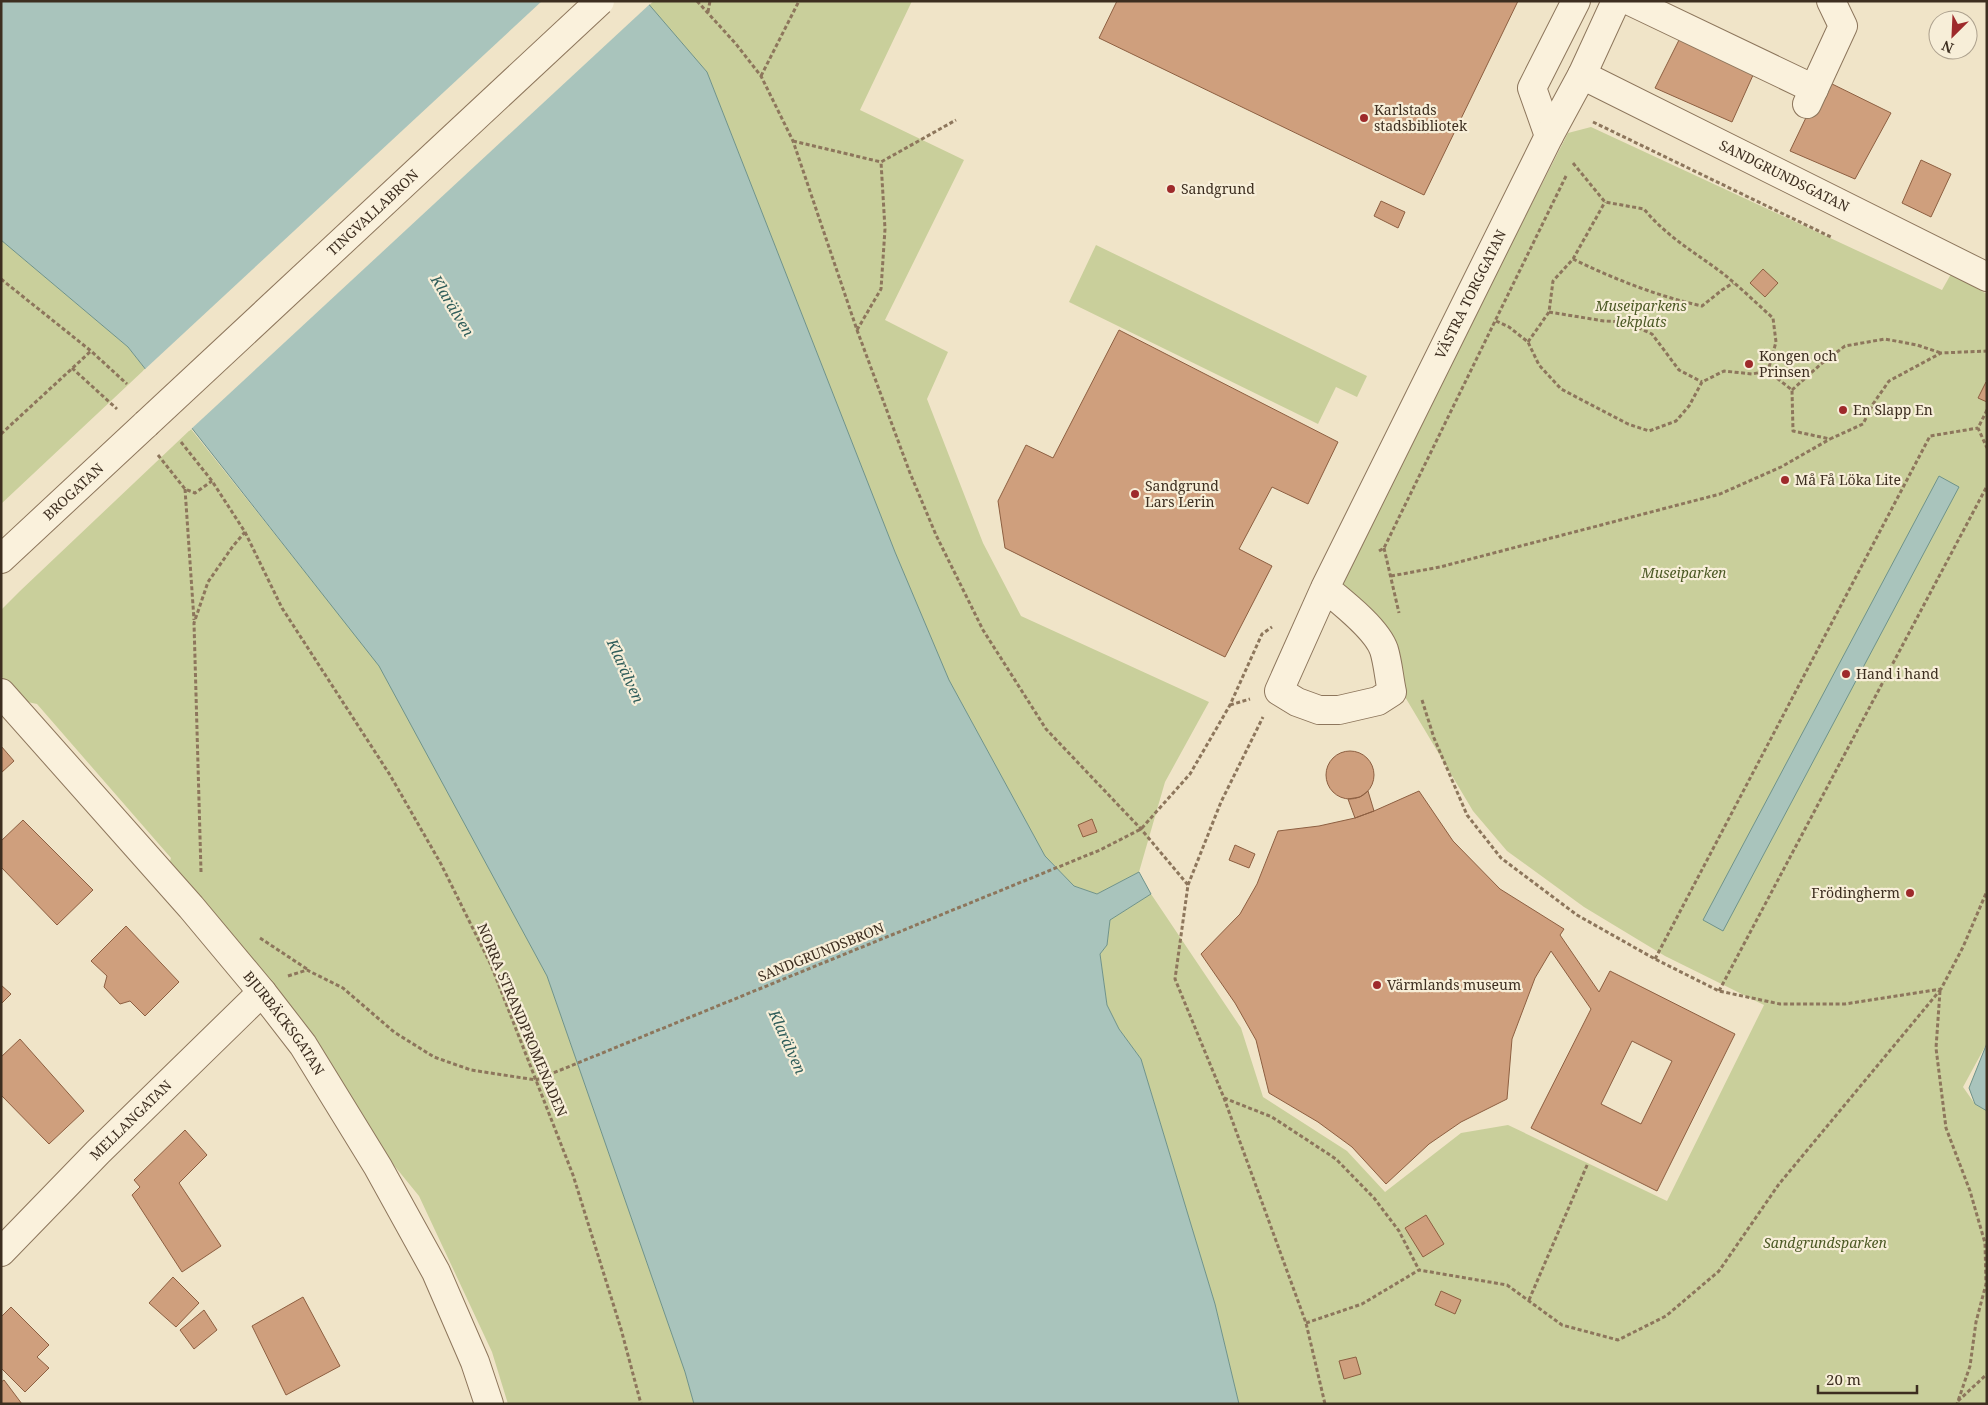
<svg xmlns="http://www.w3.org/2000/svg" width="1988" height="1405" font-family="'Noto Serif',serif">
	<style>
		.green { fill: #c9cf9b }
		.water { fill: #a9c4bc; stroke: #6f938a }
		.pier { fill: #f0e4c8 }
		.building { fill: #cf9f7d; stroke: #8d5f41; fill-rule: evenodd }
		.lines { fill: none; stroke-linecap: round; stroke-linejoin: round }
		.minor-casing { stroke: #8d765c; stroke-width: 30 }
		.path { stroke: #8d765c; stroke-width: 3; stroke-dasharray: 4 2.5; stroke-linecap: butt }
		.minor { stroke: #faf1dc; stroke-width: 28 }
		.minor-bridge-casing { stroke: #8d765c; stroke-width: 30; stroke-linecap: butt }
		.minor-bridge { stroke: #faf1dc; stroke-width: 28 }
		.poi-dot { fill: #9e2a2b; stroke: #f7eed8; stroke-width: 2 }
		.labels { text-anchor: middle; stroke-width: 4.5; stroke-linejoin: round; paint-order: stroke }
		.poi-label { font-size: 14px; fill: #3d2e20; stroke: #f7eed8; text-anchor: start }
		.street-label { font-size: 14px; fill: #3d2e20; stroke: #f7eed8 }
		.park-label { font-size: 14px; font-style: italic; fill: #4d5a26; stroke: #f7eed8 }
		.water-label { font-size: 15px; font-style: italic; fill: #2f5d5a; stroke: #f7eed8 }
	</style>
	<rect width="100%" height="100%" fill="#f0e4c8"/>
	<path class="green" d="M 654,1 L 912,1 L 860,110 L 964,160 L 885,320 L 948,352 L 927,399 L 983,543 L 1021,616 L 1209,702 L 1165,782 L 1139,872 L 1097,894 L 1074,886 L 1045,856 L 949,680 L 895,552 L 707,72 L 649,5 Z
		M 1591,127 L 1942,290 L 1951,274 L 1987,294 L 1987,1043 L 1963,1087 L 1975,1104 L 1987,1111 L 1987,1404 L 1239,1404 L 1215,1304 L 1141,1059 L 1119,1029 L 1107,1005 L 1100,954 L 1107,945 L 1110,920 L 1151,894 L 1241,1028 L 1263,1097 L 1347,1151 L 1385,1192 L 1461,1133 L 1508,1125 L 1667,1201 L 1764,1005 L 1665,956 L 1584,907 L 1507,851 L 1473,811 L 1367,633 L 1328,604 L 1568,133 Z
		M 1,240 L 128,347 L 145,369 L 1,504 Z
		M 1096,245 L 1367,376 L 1357,397 L 1336,387 L 1318,424 L 1069,302 Z
		M 191,429 L 379,665 L 547,976 L 685,1372 L 694,1404 L 508,1404 L 492,1352 L 419,1196 L 163,882 L 171,858 L 37,704 L 23,701 L 1,676 L 1,610 L 20,591 Z"/>
	<path class="water" d="M 1,1 L 646,1 L 707,72 L 895,552 L 949,680 L 1045,856 L 1074,886 L 1097,894 L 1139,872 L 1151,894 L 1110,920 L 1107,945 L 1100,954 L 1107,1005 L 1119,1029 L 1141,1059 L 1215,1304 L 1239,1404 L 694,1404 L 685,1372 L 547,976 L 379,666 L 128,347 L 1,240 Z
		M 1939,476 L 1959,487 L 1723,931 L 1703,920 Z
		M 1987,1043 L 1987,1111 L 1975,1104 L 1969,1088 Z"/>
	<path class="pier" d="M 542,1 L 649,1 L 651,3 L 189,431 L 143,371 Z"/>
	<path class="building" d="M 1117,1 L 1518,1 L 1424,195 L 1099,38 Z
		M 1684,30 L 1758,64 L 1732,122 L 1655,88 Z
		M 1824,80 L 1891,113 L 1855,179 L 1790,151 Z
		M 1921,160 L 1951,174 L 1931,217 L 1902,203 Z
		M 1381,201 L 1405,212 L 1398,228 L 1374,216 Z
		M 1763,269 L 1778,283 L 1765,297 L 1750,283 Z
		M 1119,330 L 1338,442 L 1308,504 L 1272,487 L 1239,549 L 1272,566 L 1225,657 L 1005,548 L 998,501 L 1026,445 L 1053,458 Z
		M 1986,382 L 1987,382 L 1987,402 L 1978,398 Z
		M 1,746 L 14,761 L 1,773 Z
		M1326 775a24 24 0 1 1 48 0a24 24 0 1 1-48 0Z
		M 1368,791 L 1374,811 L 1355,818 L 1348,799 L 1360,797 Z
		M 1419,791 L 1453,841 L 1500,889 L 1564,929 L 1560,935 L 1599,992 L 1610,971 L 1735,1034 L 1657,1191 L 1531,1128 L 1591,1009 L 1551,951 L 1535,978 L 1512,1039 L 1507,1099 L 1461,1122 L 1429,1144 L 1386,1184 L 1352,1147 L 1318,1122 L 1269,1093 L 1256,1040 L 1235,1003 L 1201,954 L 1240,914 L 1257,884 L 1278,831 L 1319,826 L 1355,818 L 1374,811 ZM 1632,1041 L 1672,1061 L 1641,1124 L 1601,1104 Z
		M 1092,819 L 1097,832 L 1083,837 L 1078,825 Z
		M 23,820 L 93,890 L 57,925 L 1,867 L 1,841 Z
		M 1235,845 L 1255,854 L 1249,868 L 1229,860 Z
		M 126,926 L 179,982 L 145,1016 L 130,1001 L 120,1004 L 104,987 L 107,976 L 91,961 Z
		M 1,985 L 11,994 L 1,1004 Z
		M 20,1039 L 84,1111 L 49,1144 L 1,1095 L 1,1057 Z
		M 185,1130 L 207,1155 L 179,1183 L 221,1246 L 182,1272 L 132,1195 L 140,1187 L 134,1180 Z
		M 1426,1215 L 1444,1244 L 1423,1257 L 1405,1228 Z
		M 173,1277 L 199,1303 L 176,1327 L 149,1303 Z
		M 1441,1291 L 1461,1300 L 1455,1314 L 1435,1305 Z
		M 303,1297 L 340,1366 L 286,1395 L 252,1326 Z
		M 11,1307 L 49,1345 L 37,1357 L 49,1368 L 25,1392 L 1,1368 L 1,1317 Z
		M 204,1310 L 217,1330 L 194,1349 L 180,1330 Z
		M 1356,1357 L 1361,1374 L 1344,1379 L 1339,1361 Z
		M 4,1380 L 22,1404 L 1,1404 L 1,1382 Z"/>
	<g class="lines">
		<defs>
			<g id="minor">
				<path d="M 1630,1 L 1814,89"/>
				<path id="s1" d="M 1582,75 L 1987,277"/>
				<path d="M 1807,104 L 1843,26 L 1831,1"/>
				<path d="M 1549,136 L 1532,88 L 1576,1"/>
				<path id="s2" d="M 1,559 L 146,424"/>
				<path id="s3" d="M 1325,588 C 1342,602 1377,629 1384,650 C 1388,663 1389,678 1392,692 L 1378,701 L 1339,710 L 1319,710 L 1297,702 L 1279,691 L 1325,588 L 1549,136 L 1582,75 L 1616,1"/>
				<path id="s4" d="M 1,693 L 191,907 L 262,992 L 303,1045 L 378,1167 L 436,1272 L 475,1362 L 489,1404"/>
				<path id="s5" d="M 1,1252 L 98,1152 L 262,992"/>
			</g>
		</defs>
		<use href="#minor" class="minor-casing"/>
		<path class="path" d="M 697,1 L 736,44 L 761,76 L 793,141 L 857,330 L 910,473 L 936,535 L 983,630 L 1046,729 L 1141,829 L 1188,885 L 1175,979 L 1224,1098 L 1306,1323 L 1325,1404
			M 708,12 L 710,1
			M 761,76 L 799,1
			M 1593,122 L 1831,237
			M 793,141 L 881,162 L 956,120
			M 1573,163 L 1605,202 L 1644,209 C 1666,236 1694,252 1721,272 C 1739,286 1756,303 1773,318 L 1776,342 L 1768,371
			M 1573,259 C 1614,279 1657,296 1702,306 L 1722,290 L 1733,283
			M 1,279 L 91,351 L 127,384
			M 1549,312 L 1604,321 L 1626,322 L 1652,334 L 1679,370 L 1702,382
			M 1496,321 L 1509,327 L 1528,342 L 1539,365 L 1561,389 L 1628,424 L 1649,431 L 1676,421 L 1689,406 L 1702,382 L 1724,371 L 1752,374 L 1768,371 L 1792,390 L 1793,431 L 1830,439 L 1863,424 L 1873,404 L 1889,381 L 1941,353 L 1987,351
			M 857,330 L 881,289 L 885,229 L 881,162
			M 1528,342 L 1549,312 L 1553,281 L 1573,259 L 1605,202
			M 72,368 L 117,409
			M 1792,390 L 1821,364 L 1845,346 L 1885,339 L 1917,345 L 1941,353
			M 1987,410 L 1978,428 L 1987,448
			M 1,434 L 91,351
			M 181,442 L 212,481 L 245,532 L 282,608 L 390,775 L 441,864 L 491,965 L 573,1175 L 621,1329 L 641,1404
			M 158,455 L 185,489 L 195,493 L 212,481
			M 185,489 L 194,620
			M 1384,548 L 1399,613
			M 1379,551 L 1384,548 L 1567,174
			M 1391,576 L 1440,567 L 1720,494 L 1781,467 L 1830,439
			M 1422,700 L 1434,738 L 1467,815 L 1501,858 L 1577,915 L 1655,959 L 1719,991 L 1780,1004 L 1845,1004 L 1941,989 L 1963,947 L 1987,891
			M 1230,705 L 1250,699
			M 201,872 L 194,623 L 208,582 L 233,546 L 245,532
			M 1188,885 L 1221,802 L 1263,717
			M 260,938 L 307,969
			M 1655,959 L 1930,436 L 1978,428
			M 288,976 L 307,970 L 343,988 L 394,1032 L 434,1057 L 471,1070 L 536,1080 L 1100,850 L 1141,829 L 1190,774 L 1230,705 L 1262,634 L 1272,627
			M 1719,991 L 1987,486
			M 1940,991 L 1936,1048 L 1946,1128 L 1970,1191 L 1985,1243 L 1986,1284 L 1976,1322 L 1970,1366 L 1957,1404
			M 1224,1098 L 1272,1117 L 1336,1159 L 1374,1198 L 1399,1231 L 1419,1270
			M 1529,1300 L 1588,1163
			M 1306,1323 L 1362,1304 L 1419,1270 L 1507,1285 L 1562,1325 L 1618,1340 L 1666,1316 L 1719,1271 L 1779,1184 L 1941,989
			M 1958,1401 L 1987,1374"/>
		<use href="#minor" class="minor"/>
		<defs>
			<g id="minor-bridge">
				<path id="s6" d="M 146,424 L 600,1"/>
			</g>
		</defs>
		<use href="#minor-bridge" class="minor-bridge-casing"/>
		<use href="#minor-bridge" class="minor-bridge"/>
	</g>
	<g class="poi-dot">
		<circle cx="1364" cy="118" r="5"/>
		<circle cx="1171" cy="189" r="5"/>
		<circle cx="1749" cy="364" r="5"/>
		<circle cx="1843" cy="410" r="5"/>
		<circle cx="1785" cy="480" r="5"/>
		<circle cx="1135" cy="494" r="5"/>
		<circle cx="1846" cy="674" r="5"/>
		<circle cx="1910" cy="893" r="5"/>
		<circle cx="1377" cy="985" r="5"/>
	</g>
	<g class="labels">
		<g class="poi-label">
			<text x="1374" y="115">Karlstads<tspan x="1374" dy="16">stadsbibliotek</tspan></text>
			<text x="1181" y="194">Sandgrund</text>
			<text x="1759" y="361">Kongen och<tspan x="1759" dy="16">Prinsen</tspan></text>
			<text x="1853" y="415">En Slapp En</text>
			<text x="1795" y="485">Må Få Löka Lite</text>
			<text x="1145" y="491">Sandgrund<tspan x="1145" dy="16">Lars Lerin</tspan></text>
			<text x="1856" y="679">Hand i hand</text>
			<text x="1900" y="898" text-anchor="end">Frödingherm</text>
			<text x="1387" y="990">Värmlands museum</text>
		</g>
		<g class="street-label">
			<text dy="5" stroke="none"><textPath href="#s1" startOffset="226">SANDGRUNDSGATAN</textPath></text>
			<text dy="5" stroke="none"><textPath href="#s6" startOffset="310">TINGVALLABRON</textPath></text>
			<text dy="5" stroke="none"><textPath href="#s3" startOffset="691">VÄSTRA TORGGATAN</textPath></text>
			<text dy="5" stroke="none"><textPath href="#s2" startOffset="99">BROGATAN</textPath></text>
			<text transform="translate(821 952) rotate(-22)" y="5">SANDGRUNDSBRON</text>
			<text transform="translate(522 1020) rotate(67)" y="5">NORRA STRANDPROMENADEN</text>
			<text dy="5" stroke="none"><textPath href="#s4" startOffset="435">BJURBÄCKSGATAN</textPath></text>
			<text dy="5" stroke="none"><textPath href="#s5" startOffset="185">MELLANGATAN</textPath></text>
		</g>
		<g class="park-label">
			<text x="1641" y="311">Museiparkens<tspan x="1641" dy="16">lekplats</tspan></text>
			<text x="1684" y="578">Museiparken</text>
			<text x="1825" y="1248">Sandgrundsparken</text>
		</g>
		<g class="water-label">
			<text transform="translate(452 306) rotate(59)" y="5">Klarälven</text>
			<text transform="translate(625 671) rotate(66)" y="5">Klarälven</text>
			<text transform="translate(787 1042) rotate(66)" y="5">Klarälven</text>
		</g>
	</g>
	<rect width="1988" height="1405" fill="none" stroke="#3d2e20" stroke-width="5"/>
	<g transform="translate(1953 35) rotate(204)"><circle r="24" fill="#f7eed8" stroke="#ada18e"/>
	<path d="M0-4L9 19L0 12L-9 19Z" fill="#9e2a2b"/>
	<text y="-8" font-size="14" font-weight="bold" text-anchor="middle" fill="#3d2e20">N</text>
	</g>
	<path d="M1818 1385v8h99v-8" fill="none" stroke="#3d2e20" stroke-width="2.5"/>
	<text x="1826" y="1385" font-size="15" fill="#3d2e20" stroke="#f7eed8" stroke-width="4" paint-order="stroke">20 m</text>
</svg>
